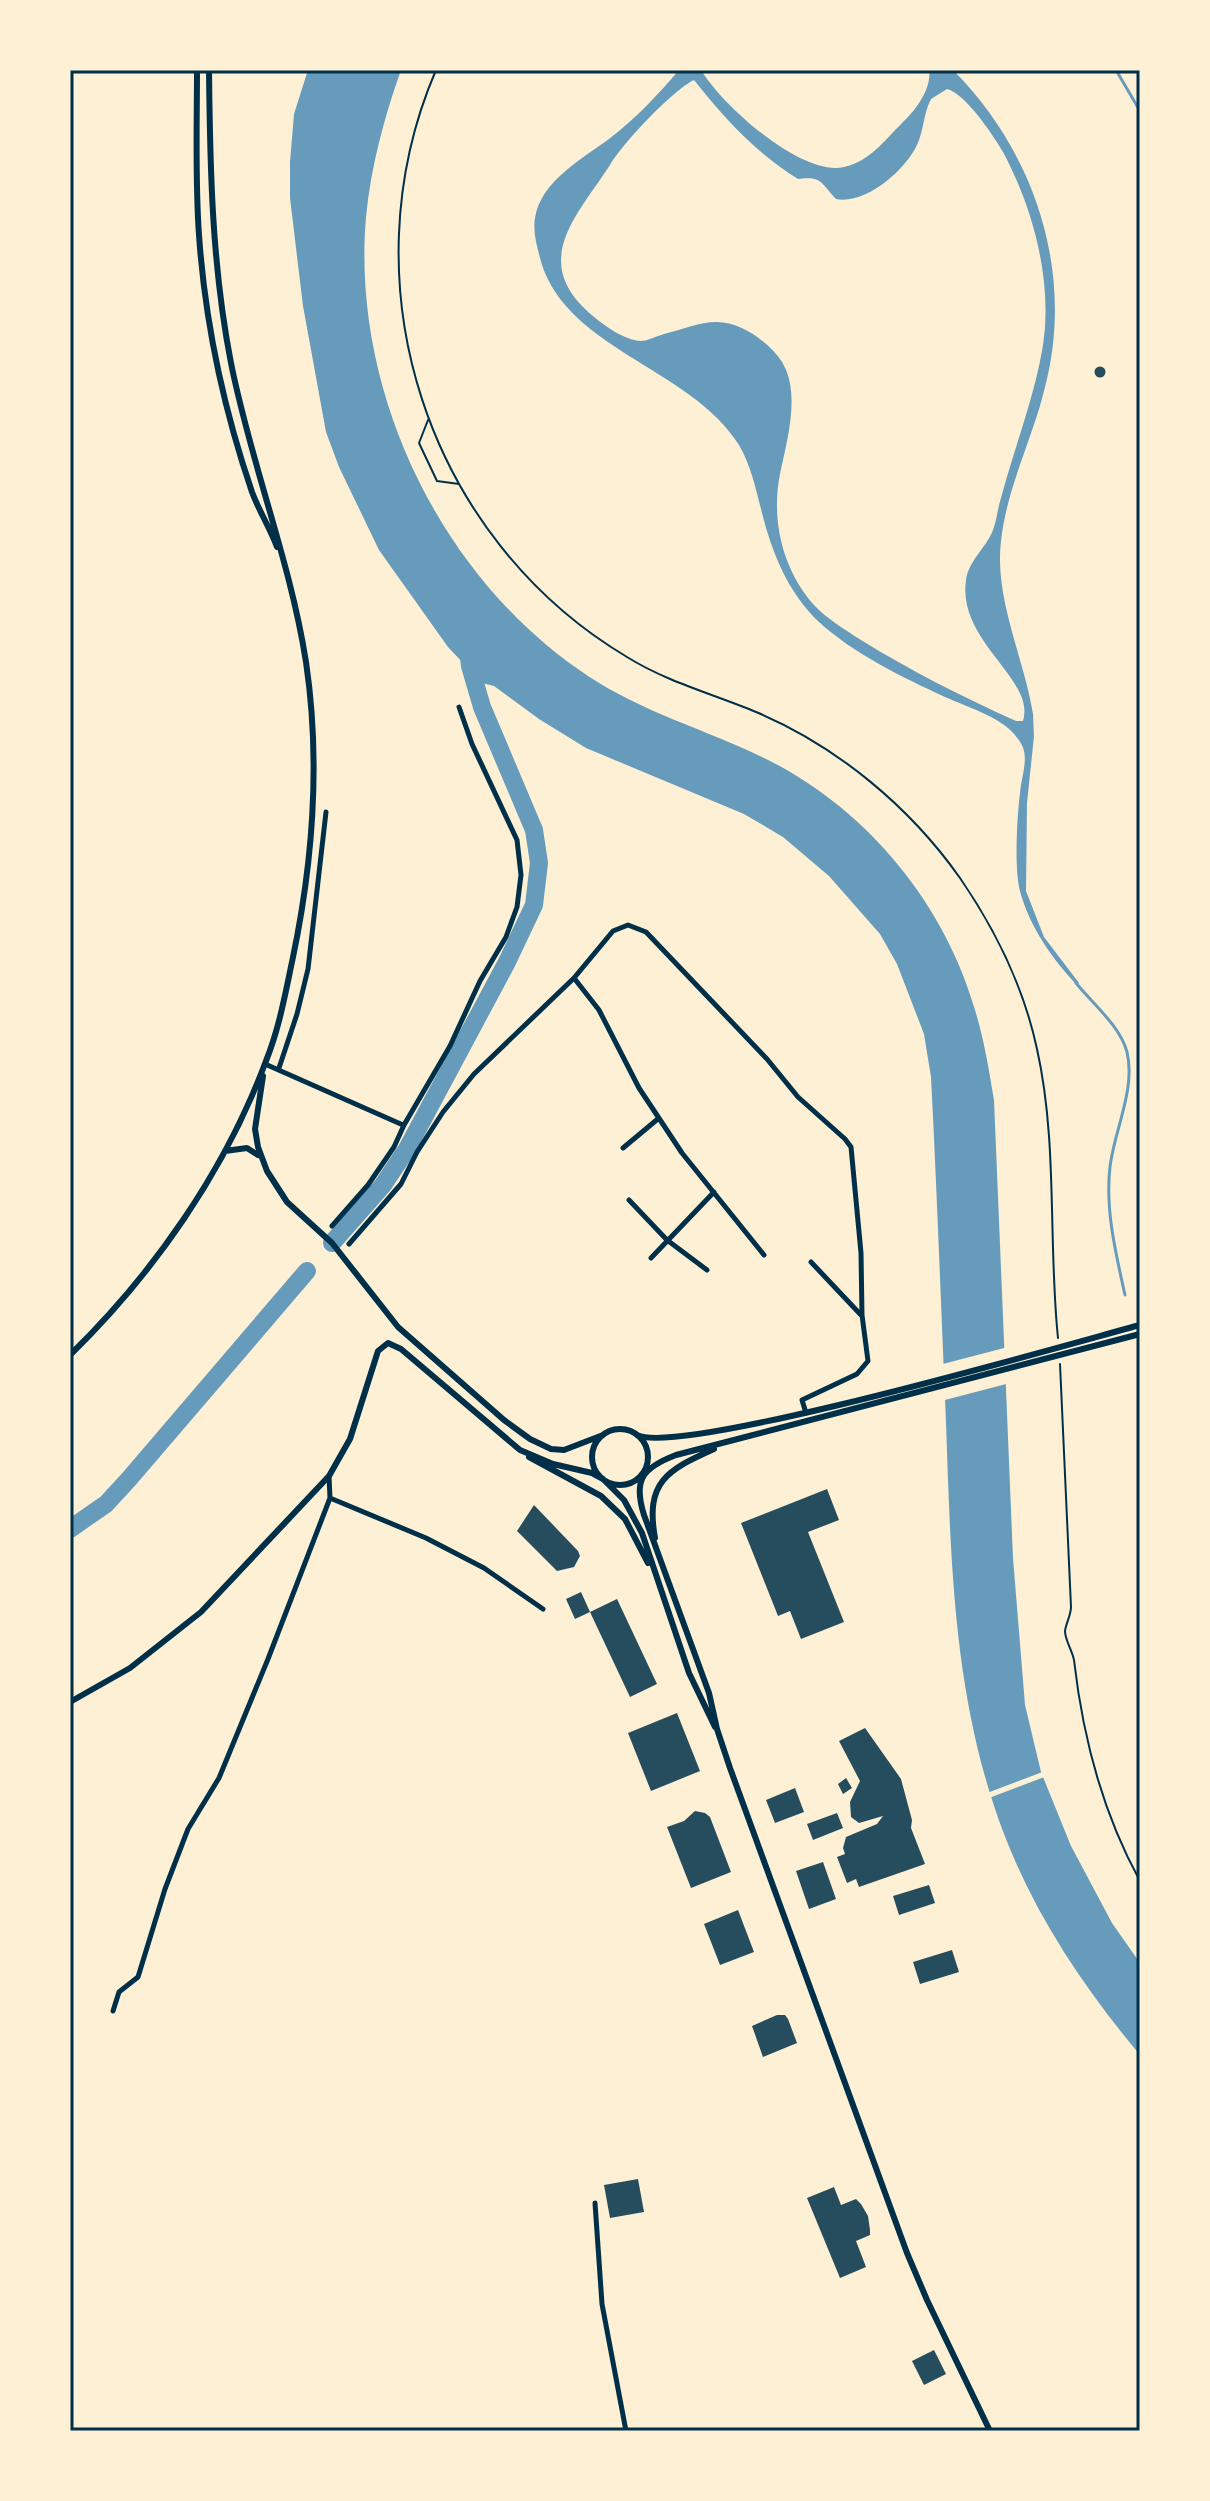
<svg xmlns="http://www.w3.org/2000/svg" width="1210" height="2501" font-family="Rubik,sans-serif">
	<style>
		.water { fill: #669bbc; fill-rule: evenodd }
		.pier { fill: #fdf0d5 }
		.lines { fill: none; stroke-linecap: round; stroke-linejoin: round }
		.stream { stroke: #669bbc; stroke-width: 3 }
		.river { stroke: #669bbc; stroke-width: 18 }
		.building { fill: #264d5e }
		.path { stroke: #003049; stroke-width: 2 }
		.minor { stroke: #003049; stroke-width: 5 }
		.tertiary { stroke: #003049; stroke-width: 6 }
		.neatline { fill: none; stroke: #003049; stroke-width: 3 }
	</style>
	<rect width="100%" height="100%" fill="#fdf0d5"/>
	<path class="water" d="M 308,70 L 401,70 C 384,118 371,166 366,217 C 351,392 441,579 588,676 C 645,714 712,731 772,762 C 869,812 945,905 975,1010 C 984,1039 989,1070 994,1100 L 1013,1558 L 1025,1705 L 1041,1772 L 1071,1846 L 1112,1923 L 1140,1963 L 1140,2055 C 1084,1988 1035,1915 1004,1834 C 953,1700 951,1563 946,1422 C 941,1307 937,1192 931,1077 L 924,1034 L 897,964 L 880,934 L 829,876 L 783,837 L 744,814 L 586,748 L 539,719 L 494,686 L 482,683 L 448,647 L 379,550 L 339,467 L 326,432 L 303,306 L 290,198 L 290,162 L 294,114 Z
		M 679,70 L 701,70 C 721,104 801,177 844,167 C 870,161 884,141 902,123 C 915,111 932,89 929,70 L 953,70 C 1034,151 1074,270 1046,383 C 1034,436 1007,486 1001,541 C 994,598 1024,658 1033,714 L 1034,736 L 1027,803 L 1026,891 L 1044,937 L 1079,983 L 1077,985 C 1053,960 1029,926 1020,891 C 1014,868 1017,818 1020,793 C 1021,780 1027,763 1024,751 C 1023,745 1018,739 1015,735 C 999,716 967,707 945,697 C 902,677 854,654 819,622 C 787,592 771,550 761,509 C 755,486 751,466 739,445 C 690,366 560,349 539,254 C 536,243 533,230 535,218 C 541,181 582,159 609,139 C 634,120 659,94 679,70 ZM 694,80 C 723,117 757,154 798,179 C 822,176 821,183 836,199 C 865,205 904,171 916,147 C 924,132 923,114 931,99 L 947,89 C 966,94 993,135 1003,152 C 1034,210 1054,285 1042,351 C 1033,401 1014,449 1001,498 C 998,507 997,518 994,527 C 988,547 969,559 966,580 C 957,642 1036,679 1023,721 L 1016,721 C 963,697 911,671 861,640 C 844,629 827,619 813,604 C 782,568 771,519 780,474 C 787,440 801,393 782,362 C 769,342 741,322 717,322 C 699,322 681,330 664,334 C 657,336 647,341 641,341 C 624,340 605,326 593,316 C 528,262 577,216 610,165 C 623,143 673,90 694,80 Z"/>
	<path class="pier" d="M 1008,1347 L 1010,1383 L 941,1401 L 939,1365 Z
		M 1045,1771 L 1047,1776 L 989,1798 L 987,1793 Z"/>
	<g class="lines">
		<path class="stream" d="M 1116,70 L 1140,111
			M 1076,983 C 1093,1004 1120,1026 1127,1052 C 1136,1089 1114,1131 1110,1167 C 1105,1210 1116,1254 1125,1295"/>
		<path class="river" d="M 332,1243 L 383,1185 L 407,1149 L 507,962 L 534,905 L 539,863 L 534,830 L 482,707 L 470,666 L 468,648
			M 70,1529 L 106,1504 L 129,1479 L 307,1271"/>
	</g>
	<path class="building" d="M1094.5 372a5.5 5.5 0 1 1 11 0a5.5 5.5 0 1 1-11 0Z
		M 827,1489 L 839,1520 L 808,1532 L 844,1622 L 801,1639 L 790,1611 L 778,1616 L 741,1523 Z
		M 534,1505 L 578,1551 L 580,1556 L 574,1567 L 557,1571 L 517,1531 Z
		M 581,1592 L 590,1612 L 575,1619 L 566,1599 Z
		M 617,1599 L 657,1684 L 630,1697 L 590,1612 Z
		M 677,1713 L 700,1771 L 651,1791 L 628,1733 Z
		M 865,1728 L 901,1779 L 912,1820 L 911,1828 L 925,1864 L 859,1887 L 856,1879 L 847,1883 L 837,1857 L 845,1854 L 843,1848 L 846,1837 L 877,1824 L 883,1816 L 859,1823 L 851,1817 L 850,1802 L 860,1781 L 839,1741 Z
		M 846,1778 L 852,1788 L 843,1794 L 838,1784 Z
		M 795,1788 L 804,1812 L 775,1823 L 766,1800 Z
		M 695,1811 L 705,1813 L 710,1817 L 731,1872 L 691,1888 L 667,1827 L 684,1821 Z
		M 837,1813 L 843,1828 L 813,1840 L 807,1824 Z
		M 823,1862 L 836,1899 L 809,1909 L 796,1871 Z
		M 929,1885 L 935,1903 L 899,1915 L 893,1896 Z
		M 738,1910 L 754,1952 L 720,1965 L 704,1924 Z
		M 952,1950 L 959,1972 L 920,1984 L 913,1962 Z
		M 777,2015 L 785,2015 L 788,2019 L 797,2043 L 763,2057 L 752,2026 Z
		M 638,2179 L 644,2212 L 610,2218 L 604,2185 Z
		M 834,2187 L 841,2205 L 856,2199 L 861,2204 L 868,2216 L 870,2230 L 870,2235 L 856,2241 L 866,2267 L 840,2278 L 807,2198 Z
		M 934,2350 L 946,2374 L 924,2385 L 912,2361 Z"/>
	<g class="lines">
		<path class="path" d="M 436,70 C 344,284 427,538 627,657 C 667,682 713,694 756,712 C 837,746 910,807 960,878 C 995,929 1024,988 1037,1049 C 1058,1143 1048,1242 1058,1338
			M 428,420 L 419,443 L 437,481 L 459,484
			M 1060,1364 L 1071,1607 C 1071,1615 1066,1623 1065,1631 C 1065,1640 1072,1650 1074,1660 C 1083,1739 1102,1812 1140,1881"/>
		<path class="minor" d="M 574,978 L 599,1010 L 639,1088 L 682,1153 L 764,1255
			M 265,1064 L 403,1125
			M 279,1068 L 297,1014 L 308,969 L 326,812
			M 623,1148 L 659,1118
			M 629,1200 L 667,1240 L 707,1270
			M 332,1226 L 368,1185 L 394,1147 L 404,1125 L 450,1046 L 480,981 L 506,937 L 517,907 L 521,875 L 517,840 L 472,744 L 459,707
			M 349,1244 L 401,1184 L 417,1152 L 443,1112 L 474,1074 L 574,978 L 613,931 L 628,925 L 646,932 L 767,1059 L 798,1097 L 845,1139 L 851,1147 L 861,1253 L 862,1315 L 868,1361 L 857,1374 L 802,1400 L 806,1413
			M 651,1258 L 714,1192
			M 811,1262 L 861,1315
			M 329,1476 L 330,1498 L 426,1538 L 484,1568 L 543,1609
			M 113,2011 L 119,1992 L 138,1977 L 165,1889 L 188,1829 L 219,1778 L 268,1659 L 330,1498
			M 595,2203 L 602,2304 L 626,2431"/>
		<path class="tertiary" d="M 197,70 C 197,125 195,180 199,235 C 205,321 224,410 252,492 C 259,511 270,528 277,547
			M 263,1076 L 255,1129 L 258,1147 L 267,1171 L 287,1202 L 332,1243 L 398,1327 L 504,1420 L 530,1439 L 551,1449 L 564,1450 L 603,1435
			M 225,1151 L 247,1148 L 258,1155
			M 70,1355 C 154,1273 225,1171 266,1061 C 279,1029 285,995 292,962 C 313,863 321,763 306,662 C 290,560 251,464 231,363 C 212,266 210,169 209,70
			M592 1457a28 28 0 1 1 56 0a28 28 0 1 1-56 0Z
			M 637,1435 C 680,1457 1069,1344 1140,1325
			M 529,1457 L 601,1496 L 625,1519 L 648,1563
			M 655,1538 C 645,1482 667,1470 714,1449
			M 70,1702 L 130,1668 L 201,1612 L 329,1476 L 350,1439 L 378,1351 L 388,1343 L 401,1349 L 520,1450 L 553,1464 L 592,1473 L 603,1479 L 624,1500 L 642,1533 L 689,1673 L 715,1727
			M 990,2431 L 927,2300 L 907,2253 L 730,1768 L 717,1729 L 709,1693 L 644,1515 C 633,1480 642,1468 676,1455 L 1140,1334"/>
	</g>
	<rect width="1210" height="2501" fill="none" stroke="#fdf0d5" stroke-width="144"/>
	<rect x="72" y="72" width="1066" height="2357" class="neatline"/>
</svg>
